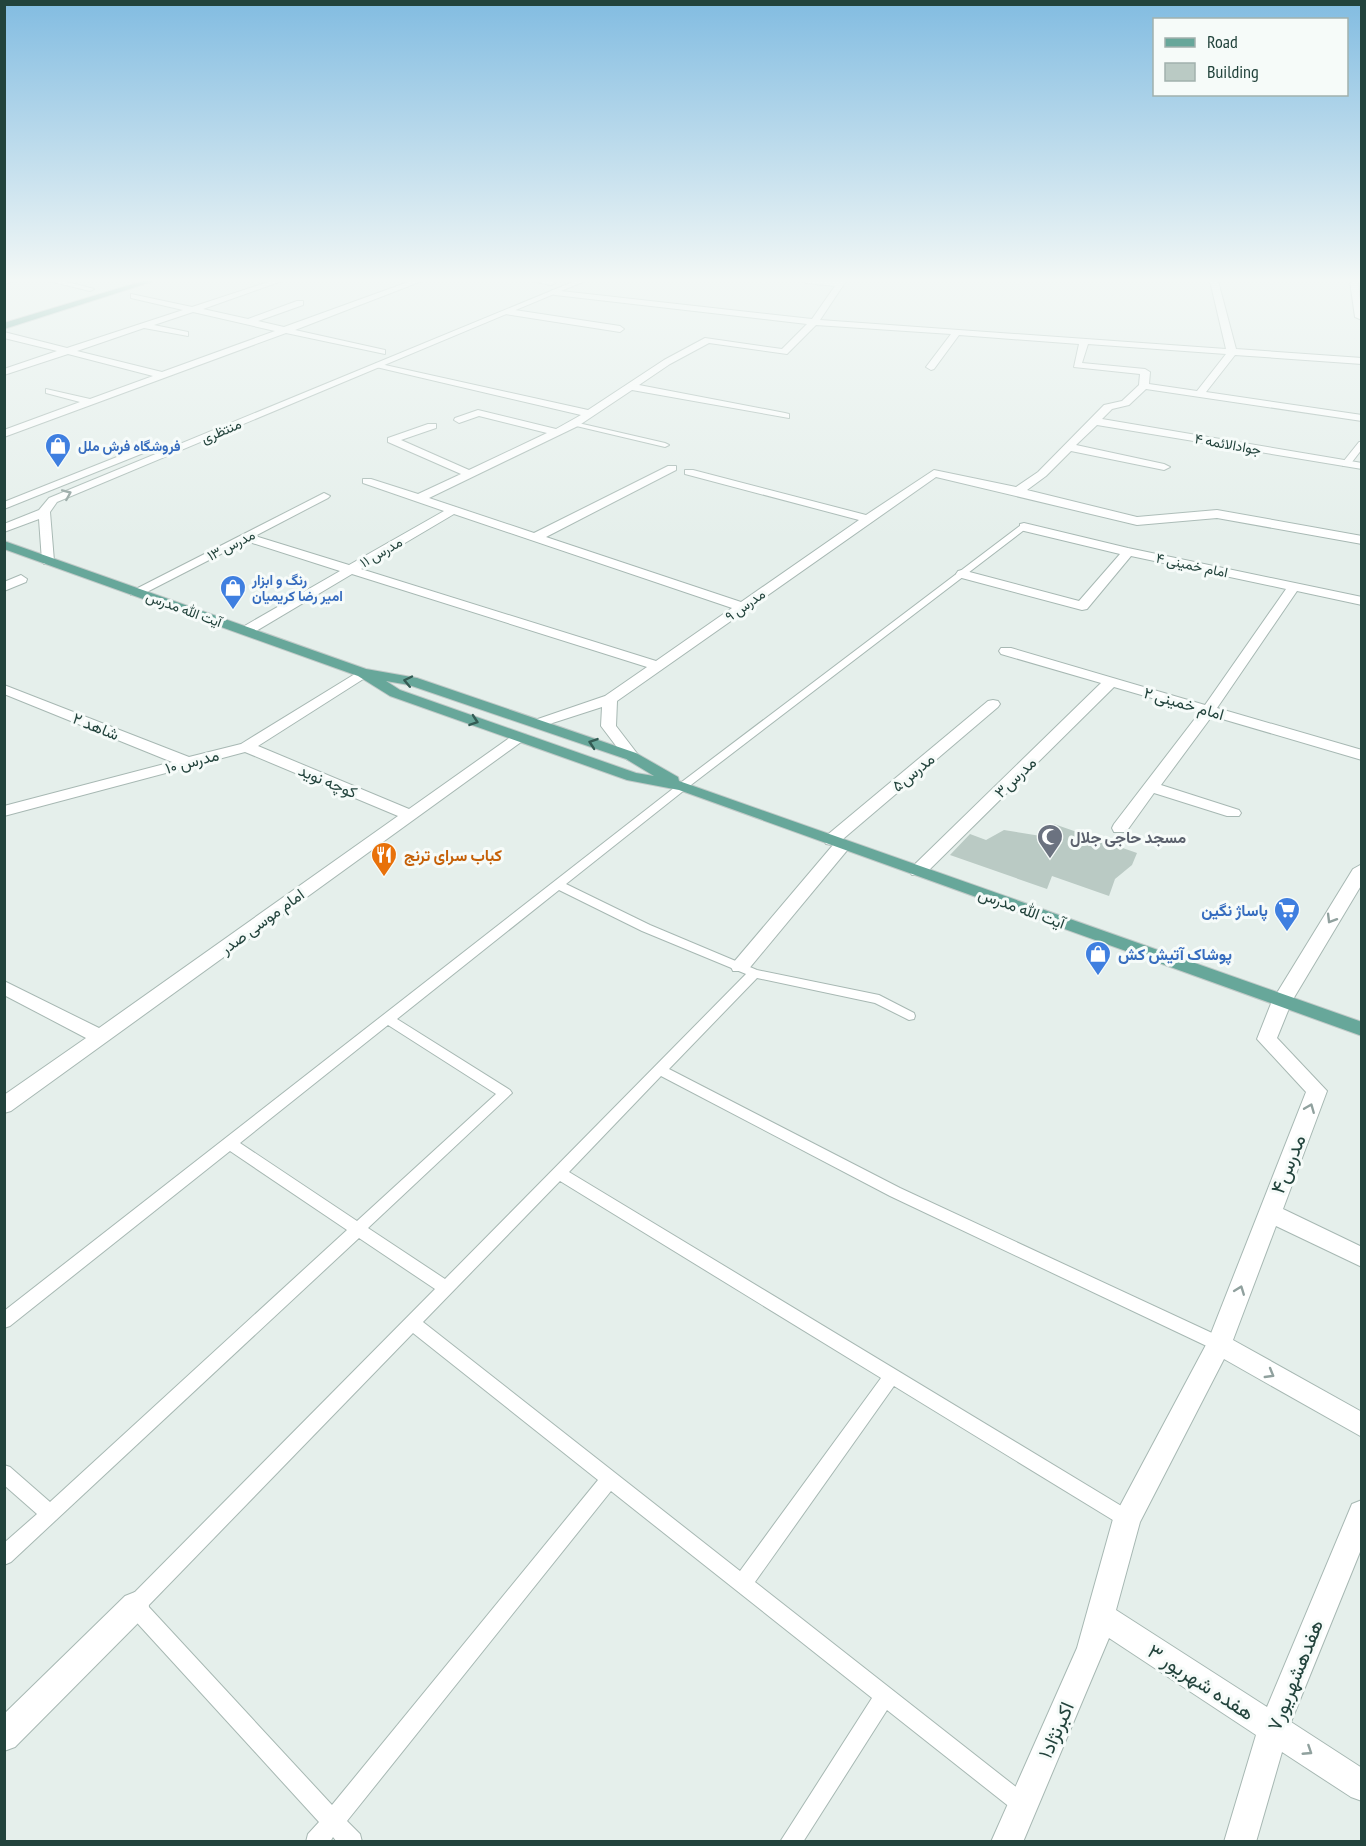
<svg xmlns="http://www.w3.org/2000/svg" width="1366" height="1846" font-family="'PT Sans Narrow',Vazirmatn,sans-serif">
	<style>
		.building { fill: #bacac4 }
		.lines { fill: none; stroke-linecap: round; stroke-linejoin: round }
		.service-casing { stroke: #a7b8b3; stroke-width: 2 }
		.minor-casing { stroke: #a7b8b3; stroke-width: 2 }
		.tertiary-casing { stroke: #a7b8b3; stroke-width: 2 }
		.primary-casing { stroke: #c1cac8; stroke-width: 2 }
		.service { fill: #fff; fill-rule: evenodd }
		.minor { fill: #fff; fill-rule: evenodd }
		.tertiary { fill: #fff; fill-rule: evenodd }
		.primary { fill: #67a79a; fill-rule: evenodd }
		.oneway { stroke: #90a19e }
		.oneway2 { stroke: #335c54 }
		.labels { text-anchor: middle; stroke-width: 6; stroke-linejoin: round; paint-order: stroke }
		.far-street-label { font-size: 14px; fill: #22433c; stroke: #f6fbf9 }
		.far-shop-label { font-size: 14px; font-weight: bold; fill: #366cbe; stroke: #f6fbf9; text-anchor: start }
		.street-label { font-size: 16px; fill: #22433c; stroke: #f6fbf9 }
		.worship-label { font-size: 16px; font-weight: bold; fill: #5b616d; stroke: #f6fbf9; text-anchor: start }
		.food-label { font-size: 16px; font-weight: bold; fill: #c56008; stroke: #f6fbf9; text-anchor: start }
		.shop-label { font-size: 16px; font-weight: bold; fill: #366cbe; stroke: #f6fbf9; text-anchor: end }
		.near-street-label { font-size: 20px; fill: #22433c; stroke: #f6fbf9 }
	</style>
	<rect width="100%" height="100%" fill="#e5efeb"/>
	<path class="building" d="M 1054,824 L 1137,853 L 1132,865 L 1115,879 L 1109,896 L 1052,876 L 1047,889 L 950,855 L 970,834 L 986,840 L 1004,830 L 1047,837 Z"/>
	<g class="lines">
		<defs>
			<path id="service" d="M 574,422 L 665,443 L 669,445 L 665,447 L 572,425 L 572,423 Z
				M 1359,442 L 1362,442 L 1362,449 L 1349,466 L 1343,466 L 1343,462 Z
				M 1021,525 L 1028,527 L 687,788 L 566,884 L 650,925 L 757,970 L 879,995 L 914,1013 L 915,1016 L 914,1019 L 909,1020 L 875,1003 L 757,978 L 669,1069 L 900,1188 L 1225,1339 L 1227,1344 L 1225,1349 L 1219,1351 L 1213,1349 L 890,1196 L 661,1076 L 569,1172 L 1133,1513 L 1136,1519 L 1133,1525 L 1127,1528 L 1121,1525 L 894,1386 L 755,1582 L 1030,1798 L 1033,1805 L 1030,1812 L 1023,1815 L 1016,1812 L 887,1710 L 803,1842 L 780,1842 L 872,1698 L 611,1491 L 347,1821 L 360,1834 L 362,1842 L 337,1842 L 333,1837 L 330,1842 L 306,1842 L 308,1834 L 319,1822 L 128,1613 L 126,1606 L 128,1599 L 435,1289 L 359,1238 L 56,1520 L 11,1562 L 4,1565 L 4,1543 L 37,1514 L 4,1485 L 4,1465 L 10,1467 L 50,1502 L 347,1230 L 230,1151 L 10,1326 L 4,1328 L 4,1311 L 679,784 ZM 559,890 L 642,931 L 746,974 L 445,1279 L 368,1228 L 512,1093 L 510,1090 L 397,1019 ZM 388,1025 L 496,1094 L 357,1221 L 240,1143 ZM 560,1181 L 881,1378 L 740,1571 L 423,1322 ZM 413,1333 L 598,1480 L 332,1805 L 148,1606 Z"/>
			<path id="minor" d="M 4,281 L 15,281 L 4,284 Z
				M 49,281 L 63,281 L 94,289 L 90,291 Z
				M 271,281 L 282,281 L 203,309 L 248,319 L 297,301 L 303,301 L 303,305 L 258,321 L 284,327 L 411,281 L 422,281 L 295,330 L 385,350 L 385,354 L 286,333 L 4,437 L 4,430 L 80,402 L 46,393 L 46,389 L 90,399 L 153,376 L 68,354 L 4,375 L 4,369 L 57,351 L 4,338 L 4,332 L 67,348 L 183,310 L 131,298 L 131,294 L 192,307 ZM 193,312 L 275,331 L 162,372 L 77,351 L 144,328 L 188,336 L 188,332 L 154,325 Z
				M 532,281 L 551,281 L 555,283 L 551,285 Z
				M 802,281 L 846,281 L 820,320 L 1226,349 L 1210,281 L 1218,281 L 1236,349 L 1362,358 L 1362,364 L 1235,355 L 1206,392 L 1362,415 L 1362,421 L 1146,389 L 1129,405 L 1112,409 L 1102,419 L 1362,463 L 1362,469 L 1097,425 L 1076,445 L 1164,464 L 1170,467 L 1164,470 L 1071,451 L 1046,476 L 1027,490 L 1137,517 L 1217,510 L 1362,536 L 1362,544 L 1217,518 L 1137,525 L 936,477 L 617,701 L 616,726 L 639,756 L 631,761 L 626,759 L 601,726 L 602,707 L 537,728 L 530,724 L 532,721 L 605,696 L 647,667 L 352,574 L 251,634 L 241,634 L 239,631 L 241,628 L 340,571 L 246,541 L 141,595 L 131,595 L 130,592 L 324,493 L 330,496 L 328,498 L 255,536 L 349,565 L 444,511 L 363,483 L 363,479 L 371,479 L 418,494 L 461,474 L 388,442 L 388,438 L 428,424 L 436,424 L 436,428 L 401,440 L 469,470 L 547,433 L 479,416 L 459,423 L 454,420 L 455,418 L 478,410 L 556,429 L 581,415 L 376,367 L 376,363 L 588,410 L 664,360 L 705,338 L 782,349 L 807,324 L 555,295 L 552,294 L 552,290 L 812,319 L 835,286 L 806,283 ZM 816,325 L 951,334 L 926,367 L 931,370 L 934,369 L 959,335 L 1079,344 L 1074,367 L 1140,374 L 1139,385 L 1122,401 L 1104,405 L 1038,472 L 1016,487 L 934,470 L 866,515 L 693,470 L 685,470 L 685,474 L 859,520 L 741,602 L 546,537 L 676,470 L 676,466 L 668,466 L 534,533 L 429,498 L 578,426 L 632,390 L 789,418 L 789,414 L 785,413 L 639,385 L 670,364 L 709,343 L 787,354 ZM 1088,344 L 1226,354 L 1197,391 L 1149,384 L 1150,372 L 1145,369 L 1082,363 ZM 454,514 L 732,608 L 656,661 L 361,569 Z
				M 1350,281 L 1358,281 L 1362,320 L 1355,317 Z
				M 508,309 L 620,326 L 624,329 L 620,332 L 505,314 L 504,312 Z
				M 1024,523 L 1128,548 L 1362,597 L 1362,605 L 1297,591 L 1217,708 L 1362,750 L 1362,760 L 1212,716 L 1161,785 L 1239,810 L 1241,813 L 1239,816 L 1227,816 L 1154,793 L 1126,832 L 1114,832 L 1112,828 L 1114,824 L 1200,712 L 1114,687 L 924,875 L 912,875 L 909,871 L 912,867 L 1101,683 L 1001,654 L 999,651 L 1001,648 L 1011,648 L 1205,705 L 1286,589 L 1131,556 L 1087,609 L 1082,610 L 958,577 L 956,574 L 958,571 L 962,570 L 1079,601 L 1120,554 L 1020,530 L 1020,524 Z
				M 21,575 L 27,579 L 26,582 L 4,591 L 4,582 Z
				M 363,669 L 370,673 L 368,676 L 258,746 L 409,809 L 515,734 L 525,734 L 528,737 L 11,1111 L 4,1113 L 4,1095 L 86,1038 L 4,995 L 4,981 L 99,1028 L 398,816 L 245,752 L 4,816 L 4,806 L 172,762 L 4,694 L 4,685 L 189,757 L 241,744 Z
				M 993,700 L 998,701 L 1000,704 L 998,707 L 843,839 L 851,844 L 849,848 L 747,971 L 733,971 L 731,967 L 733,963 L 833,845 L 826,844 L 824,840 L 826,836 L 988,701 Z
				M 1362,864 L 1362,884 L 1292,1001 L 1277,1038 L 1327,1091 L 1283,1209 L 1362,1247 L 1362,1267 L 1276,1226 L 1233,1340 L 1362,1412 L 1362,1437 L 1224,1359 L 1140,1522 L 1116,1610 L 1267,1707 L 1352,1504 L 1362,1500 L 1362,1547 L 1291,1722 L 1362,1768 L 1362,1801 L 1351,1797 L 1282,1752 L 1256,1842 L 1224,1842 L 1256,1735 L 1109,1638 L 1023,1842 L 991,1842 L 1077,1648 L 1113,1519 L 1208,1341 L 1306,1092 L 1257,1039 L 1272,1001 L 1353,869 Z
				M 135,1592 L 145,1596 L 149,1606 L 145,1616 L 15,1747 L 4,1751 L 4,1714 L 125,1596 Z"/>
			<path id="tertiary" d="M 575,281 L 585,281 L 57,502 L 50,512 L 54,561 L 52,564 L 44,564 L 42,561 L 39,519 L 4,532 L 4,524 L 39,510 L 49,498 Z
				M 142,447 L 147,450 L 146,452 L 4,509 L 4,502 Z"/>
			<path id="primary" d="M 143,281 L 154,281 L 4,329 L 4,323 Z
				M 4,541 L 366,669 L 417,678 L 636,753 L 678,777 L 679,781 L 1362,1022 L 1362,1036 L 679,790 L 627,780 L 390,696 L 358,676 L 4,549 ZM 386,681 L 409,685 L 626,759 L 654,776 L 636,773 L 400,690 Z"/>
		</defs>
		<use href="#service" class="service-casing"/>
		<use href="#minor" class="minor-casing"/>
		<use href="#tertiary" class="tertiary-casing"/>
		<use href="#primary" class="primary-casing"/>
		<use href="#service" class="service"/>
		<use href="#minor" class="minor"/>
		<use href="#tertiary" class="tertiary"/>
		<use href="#primary" class="primary"/>
	</g>
	<defs><path id="oneway-chevron" d="M-2-3.5L2.5 0L-2 3.5" fill="none" stroke-width="1.6" stroke-linecap="round" stroke-linejoin="round" transform="scale(1.5)"/></defs>
	<g class="oneway">
		<use href="#oneway-chevron" transform="translate(67 494) rotate(-23)"/>
		<use href="#oneway-chevron" transform="translate(1331 919) rotate(121)"/>
		<use href="#oneway-chevron" transform="translate(1310 1108) rotate(-68)"/>
		<use href="#oneway-chevron" transform="translate(1240 1290) rotate(-69)"/>
		<use href="#oneway-chevron" transform="translate(1270 1374) rotate(30)"/>
		<use href="#oneway-chevron" transform="translate(1308 1751) rotate(33)"/>
	</g>
	<g class="oneway2">
		<use href="#oneway-chevron" transform="translate(408 681) rotate(-168)"/>
		<use href="#oneway-chevron" transform="translate(474 721) rotate(19)"/>
		<use href="#oneway-chevron" transform="translate(593 743) rotate(-161)"/>
	</g>
	<linearGradient id="sky" x2="0" y2="1"><stop stop-color="#82bce1"/><stop offset="0.52" stop-color="#f3f8f6"/><stop offset="1" stop-color="#f3f8f6" stop-opacity="0"/></linearGradient>
	<rect width="1366" height="539" fill="url(#sky)"/>
	<defs>
		<symbol id="shop-pin" viewBox="-11 -11 22 30"><path d="M0 17L-7.5 6A9.5 9.5 0 1 1 7.5 6Z" fill="#3f7fe0" stroke="#f6fbf9"/><path d="M-5-2.5h2.3a2.7 3.5 0 0 1 5.4 0H5L5.5 6h-11ZM-1.5-2.5h3a1.5 2.3 0 0 0-3 0Z" fill="#fff"/></symbol>
		<symbol id="mosque-pin" viewBox="-11 -11 22 30"><path d="M0 17L-7.5 6A9.5 9.5 0 1 1 7.5 6Z" fill="#6b7280" stroke="#f6fbf9"/><path d="M3.5-4.9A6 6 0 1 0 3.5 4.9A5 5 0 1 1 3.5-4.9Z" fill="#fff"/></symbol>
		<symbol id="restaurant-pin" viewBox="-11 -11 22 30"><path d="M0 17L-7.5 6A9.5 9.5 0 1 1 7.5 6Z" fill="#e8710a" stroke="#f6fbf9"/><path d="M-5-6h1v4h1v-4h1v4h1v-4h1v5L-1.5 .5V6h-2V.5L-5-1ZM5-6V6H3V1.5H1.5Q1.5-4 5-6Z" fill="#fff"/></symbol>
		<symbol id="supermarket-pin" viewBox="-11 -11 22 30"><path d="M0 17L-7.5 6A9.5 9.5 0 1 1 7.5 6Z" fill="#3f7fe0" stroke="#f6fbf9"/><path d="M-6-5.5h2.5l.6 2H6L4.5 2H-2.5L-4.4-4H-6ZM-1.5 3.2a1.3 1.3 0 1 0 .1 0ZM3 3.2a1.3 1.3 0 1 0 .1 0Z" fill="#fff"/></symbol>
	</defs>
	<g fill-rule="evenodd">
		<use href="#shop-pin" x="43" y="431" width="30" height="40"/>
		<use href="#shop-pin" x="218" y="573" width="30" height="40"/>
		<use href="#mosque-pin" x="1035" y="822" width="30" height="40"/>
		<use href="#restaurant-pin" x="369" y="840" width="30" height="40"/>
		<use href="#supermarket-pin" x="1272" y="895" width="30" height="40"/>
		<use href="#shop-pin" x="1083" y="939" width="30" height="40"/>
	</g>
	<g class="labels">
		<g class="far-street-label">
			<text transform="translate(221 431) rotate(-23)" y="5">منتظری</text>
			<text transform="translate(1228 444) rotate(10)" y="5">جوادالائمه ۴</text>
			<text transform="translate(231 545) rotate(-27)" y="5">مدرس ۱۳</text>
			<text transform="translate(381 552) rotate(-30)" y="5">مدرس ۱۱</text>
			<text transform="translate(1192 565) rotate(12)" y="5">امام خمینی ۴</text>
			<text transform="translate(745 605) rotate(-35)" y="5">مدرس ۹</text>
			<text transform="translate(184 609) rotate(20)" y="5">آیت الله مدرس</text>
		</g>
		<g class="far-shop-label">
			<text x="78" y="451">فروشگاه فرش ملل</text>
			<text x="252" y="585">رنگ و ابزار<tspan x="252" dy="16">امیر رضا کریمیان</tspan></text>
		</g>
		<g class="street-label">
			<text transform="translate(1184 703) rotate(16)" y="6">امام خمینی ۲</text>
			<text transform="translate(96 726) rotate(22)" y="6">شاهد ۲</text>
			<text transform="translate(192 761) rotate(-15)" y="6">مدرس ۱۰</text>
			<text transform="translate(913 772) rotate(-40)" y="6">مدرس۵</text>
			<text transform="translate(1015 777) rotate(-44)" y="6">مدرس۳</text>
			<text transform="translate(328 781) rotate(23)" y="6">کوچه نوید</text>
			<text transform="translate(1022 908) rotate(20)" y="6">آیت الله مدرس</text>
			<text transform="translate(262 921) rotate(-36)" y="6">امام موسی صدر</text>
		</g>
		<g class="worship-label">
			<text x="1070" y="843">مسجد حاجی جلال</text>
		</g>
		<g class="food-label">
			<text x="404" y="861">کباب سرای ترنج</text>
		</g>
		<g class="shop-label">
			<text x="1268" y="916">پاساژ نگین</text>
			<text x="1118" y="960" text-anchor="start">پوشاک آتیش کش</text>
		</g>
		<g class="near-street-label">
			<text transform="translate(1288 1164) rotate(-68)" y="7">مدرس۴</text>
			<text transform="translate(1295 1675) rotate(-68)" y="7">هفدهشهریور۷</text>
			<text transform="translate(1201 1682) rotate(33)" y="7">هفده شهریور ۳</text>
			<text transform="translate(1056 1730) rotate(-66)" y="7">اکبرنژاد۱</text>
		</g>
	</g>
	<rect width="1366" height="1846" fill="none" stroke="#22433c" stroke-width="12"/>
	<rect x="1153" y="18" width="195" height="78" fill="#f6fbf9" stroke="#a1b1ad" stroke-width="1.5"/>
	<rect x="1165" y="38" width="30" height="9" fill="#67a79a" stroke="#a1b1ad" stroke-width="1.5"/>
	<text x="1207" y="48" font-size="18" fill="#22433c">Road</text>
	<rect x="1165" y="63" width="30" height="18" fill="#bacac4" stroke="#a1b1ad" stroke-width="1.5"/>
	<text x="1207" y="78" font-size="18" fill="#22433c">Building</text>
</svg>
